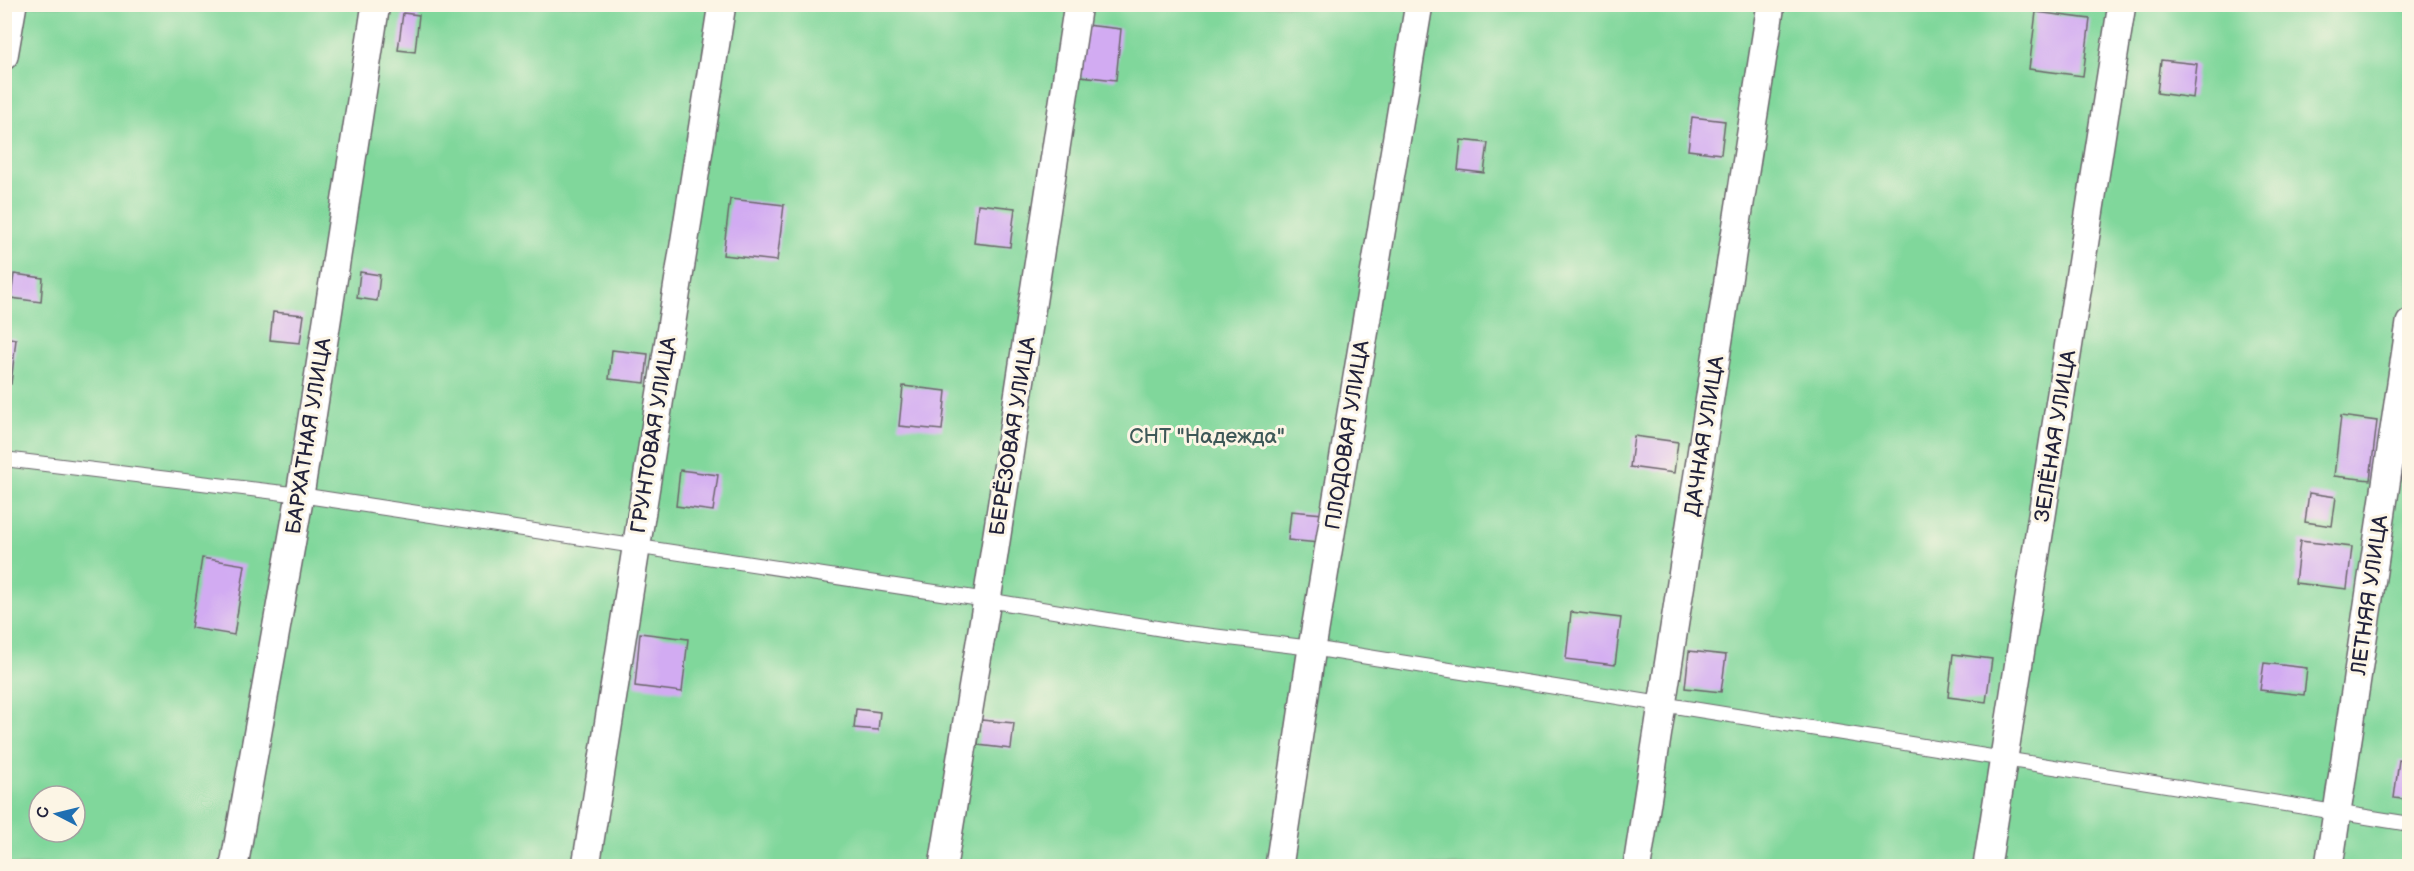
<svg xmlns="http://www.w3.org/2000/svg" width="2414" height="871" font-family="'Balsamiq Sans',sans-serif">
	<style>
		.green { fill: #80d79b; stroke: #517c6b; stroke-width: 1.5; fill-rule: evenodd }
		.building { fill: #d2abf2 }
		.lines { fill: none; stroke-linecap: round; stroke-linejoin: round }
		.lane-casing { stroke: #6a656b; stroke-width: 16 }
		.street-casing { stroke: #6a656b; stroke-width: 30 }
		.lane { stroke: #fff; stroke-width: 14 }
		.street { stroke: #fff; stroke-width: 27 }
		.labels { text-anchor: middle; stroke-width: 6; stroke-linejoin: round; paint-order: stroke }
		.street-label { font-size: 21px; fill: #22223b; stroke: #fcf5e5 }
		.park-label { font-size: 21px; fill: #3e5858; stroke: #fcf5e5 }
	</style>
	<rect width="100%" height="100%" fill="#fcf5e5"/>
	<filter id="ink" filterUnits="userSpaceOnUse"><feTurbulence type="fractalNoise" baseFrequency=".0167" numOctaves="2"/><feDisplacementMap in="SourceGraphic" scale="12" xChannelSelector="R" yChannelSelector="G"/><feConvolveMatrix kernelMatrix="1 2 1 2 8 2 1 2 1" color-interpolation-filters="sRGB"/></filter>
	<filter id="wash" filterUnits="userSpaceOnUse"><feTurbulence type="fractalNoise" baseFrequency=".008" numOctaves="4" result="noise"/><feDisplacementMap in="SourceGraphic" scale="24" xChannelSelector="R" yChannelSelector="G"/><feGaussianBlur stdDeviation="1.35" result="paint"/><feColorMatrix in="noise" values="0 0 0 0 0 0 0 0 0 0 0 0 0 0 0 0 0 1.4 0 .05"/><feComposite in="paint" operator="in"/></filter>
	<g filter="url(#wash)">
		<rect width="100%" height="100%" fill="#f1e2c3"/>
		<path class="green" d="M 5,5 L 2409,5 L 2409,866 L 5,866 ZM 39,796 L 75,796 L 75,832 L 39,832 Z"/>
		<g id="blocks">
			<path class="building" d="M 2036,12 L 2090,19 L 2083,76 L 2029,69 Z
				M 403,13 L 419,15 L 415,52 L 398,50 Z
				M 1086,25 L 1121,29 L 1116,80 L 1080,76 Z
				M 2161,60 L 2197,64 L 2193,98 L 2157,93 Z
				M 1692,117 L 1725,121 L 1721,154 L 1688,150 Z
				M 1461,140 L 1488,143 L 1484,173 L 1458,170 Z
				M 730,199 L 784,205 L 777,261 L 723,255 Z
				M 978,204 L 1015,208 L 1010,247 L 974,243 Z
				M 360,272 L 380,275 L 377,301 L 357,298 Z
				M 14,274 L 43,278 L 41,302 L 11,298 Z
				M 273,312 L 304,315 L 300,343 L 270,340 Z
				M 4,337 L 16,339 L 11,384 L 4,383 Z
				M 612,350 L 648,354 L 645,383 L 609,379 Z
				M 903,386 L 946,391 L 942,430 L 899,426 Z
				M 2341,416 L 2377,421 L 2370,480 L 2334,476 Z
				M 1634,436 L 1678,442 L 1674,473 L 1630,467 Z
				M 680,470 L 718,475 L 713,511 L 676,506 Z
				M 2309,493 L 2336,497 L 2332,526 L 2305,522 Z
				M 1291,511 L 1323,514 L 1319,543 L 1288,540 Z
				M 2300,541 L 2352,547 L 2347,589 L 2295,583 Z
				M 202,558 L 245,565 L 234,635 L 191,628 Z
				M 1571,612 L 1621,618 L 1615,665 L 1566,659 Z
				M 640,633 L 688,639 L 682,692 L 635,686 Z
				M 1689,651 L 1726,655 L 1721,692 L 1685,688 Z
				M 1953,654 L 1992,659 L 1986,702 L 1948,697 Z
				M 2264,663 L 2307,668 L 2304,695 L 2260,690 Z
				M 856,709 L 880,712 L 878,730 L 854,728 Z
				M 981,720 L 1014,723 L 1011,749 L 978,745 Z
				M 2399,760 L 2410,761 L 2410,800 L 2394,798 Z"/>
		</g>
	</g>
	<g filter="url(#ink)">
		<use href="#blocks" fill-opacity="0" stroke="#6a656b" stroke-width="1.5"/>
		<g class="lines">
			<defs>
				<path id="lane" d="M 4,459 L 300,495 L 987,600 L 1187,633 L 1312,648 L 2410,824"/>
				<path id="street" d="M 4,56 L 13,4
					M 234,866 L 300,495 L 376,4
					M 586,866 L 722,4
					M 943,866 L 987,600 L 1078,4
					M 1279,866 L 1312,648 L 1419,4
					M 1637,866 L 1771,4
					M 1987,866 L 2122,4
					M 2329,866 L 2410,323"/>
			</defs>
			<use href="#lane" class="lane-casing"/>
			<use href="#street" class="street-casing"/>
			<use href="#lane" class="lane"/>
			<use href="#street" class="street"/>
		</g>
	</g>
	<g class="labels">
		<g class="street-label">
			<text transform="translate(653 435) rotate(-81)" y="7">ГРУНТОВАЯ УЛИЦА</text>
			<text transform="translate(1347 435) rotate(-81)" y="7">ПЛОДОВАЯ УЛИЦА</text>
			<text transform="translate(308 436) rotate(-81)" y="7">БАРХАТНАЯ УЛИЦА</text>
			<text transform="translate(1012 436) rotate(-81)" y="7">БЕРЁЗОВАЯ УЛИЦА</text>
			<text transform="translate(1704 436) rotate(-81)" y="7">ДАЧНАЯ УЛИЦА</text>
			<text transform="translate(2055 436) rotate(-81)" y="7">ЗЕЛЁНАЯ УЛИЦА</text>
			<text transform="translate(2369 595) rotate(-82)" y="7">ЛЕТНЯЯ УЛИЦА</text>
		</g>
		<g class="park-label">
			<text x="1207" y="443">СНТ "Надежда"</text>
		</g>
	</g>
	<rect width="2414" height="871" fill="none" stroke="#fcf5e5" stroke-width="24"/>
	<g transform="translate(57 814) rotate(277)"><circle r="28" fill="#fcf5e5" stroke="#a5a1a1" stroke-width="1.5"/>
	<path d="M0-4.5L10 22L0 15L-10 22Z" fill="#1f6fb2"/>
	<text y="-9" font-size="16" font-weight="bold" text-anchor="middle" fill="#22223b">С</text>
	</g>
</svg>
